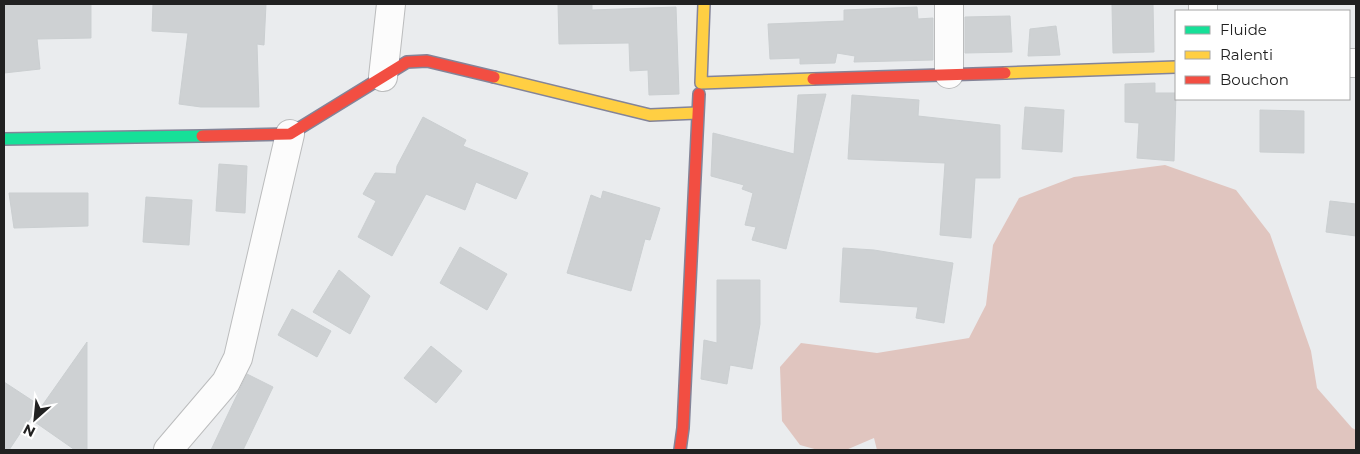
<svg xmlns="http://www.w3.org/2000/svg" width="1360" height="454" font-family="Montserrat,sans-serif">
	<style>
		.water { fill: #e0c5bf }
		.building { fill: #ced1d3; stroke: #cbcfd1 }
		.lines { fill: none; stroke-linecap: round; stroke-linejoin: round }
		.street-casing { stroke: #bbbcbd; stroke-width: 30 }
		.fast-casing { stroke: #848498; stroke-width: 14 }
		.slow-casing { stroke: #848498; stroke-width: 14 }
		.jam-casing { stroke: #848498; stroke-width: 14 }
		.street { stroke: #fcfcfc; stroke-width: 28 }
		.fast { stroke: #16e098; stroke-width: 11 }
		.slow { stroke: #ffcf43; stroke-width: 11 }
		.jam { stroke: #f24e42; stroke-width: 11 }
	</style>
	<rect width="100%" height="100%" fill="#eaecee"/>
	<path class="water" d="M 1165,165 L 1236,190 L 1270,234 L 1311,351 L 1317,388 L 1352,428 L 1356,430 L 1356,450 L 877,450 L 874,438 L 846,450 L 818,450 L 800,445 L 782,421 L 780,367 L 801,343 L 877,353 L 969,338 L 986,305 L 993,245 L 1019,198 L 1074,177 Z"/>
	<path class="building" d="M 4,4 L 91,4 L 91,38 L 37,39 L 40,69 L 4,73 Z
		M 153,4 L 266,4 L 264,45 L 257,44 L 259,107 L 201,107 L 179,104 L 188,33 L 152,31 Z
		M 558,4 L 592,4 L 592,10 L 676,7 L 679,94 L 649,95 L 648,70 L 630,71 L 629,43 L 559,44 Z
		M 1153,4 L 1154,52 L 1113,53 L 1112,5 Z
		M 917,7 L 918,19 L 933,18 L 933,60 L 854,62 L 855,56 L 837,53 L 835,63 L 800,64 L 800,58 L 770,59 L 768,24 L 844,21 L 844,10 Z
		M 1010,16 L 1012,52 L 965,53 L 965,17 Z
		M 1056,26 L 1060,55 L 1028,56 L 1030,29 Z
		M 1155,83 L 1155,93 L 1176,93 L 1174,161 L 1137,158 L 1139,123 L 1125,122 L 1125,84 Z
		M 826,94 L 786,249 L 752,240 L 756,227 L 745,225 L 753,193 L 742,189 L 744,185 L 711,176 L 713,133 L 794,154 L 798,95 Z
		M 852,95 L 919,100 L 918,116 L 1000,125 L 1000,178 L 975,178 L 971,238 L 940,235 L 945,163 L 848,159 Z
		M 1025,107 L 1064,110 L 1062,152 L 1022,149 Z
		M 1260,110 L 1304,111 L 1304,153 L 1260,152 Z
		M 423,117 L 466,140 L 463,146 L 528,173 L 516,199 L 476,182 L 465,210 L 426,194 L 392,256 L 358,237 L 376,201 L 363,194 L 375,173 L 396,174 L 397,166 Z
		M 219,164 L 247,166 L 245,213 L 216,211 Z
		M 603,191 L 660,208 L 650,240 L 645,239 L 631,291 L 567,273 L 591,195 L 601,199 Z
		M 9,193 L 88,193 L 88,226 L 14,228 Z
		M 146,197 L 192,200 L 189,245 L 143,242 Z
		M 1330,201 L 1356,204 L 1356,236 L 1326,232 Z
		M 460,247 L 507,274 L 487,310 L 440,283 Z
		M 843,248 L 874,250 L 953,263 L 944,323 L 916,318 L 918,307 L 840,302 Z
		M 339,270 L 370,296 L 350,334 L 313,312 Z
		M 717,280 L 760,280 L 760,324 L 752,369 L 730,365 L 727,384 L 701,379 L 704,340 L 717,343 Z
		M 292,309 L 331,331 L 317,357 L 278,335 Z
		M 87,342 L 87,450 L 75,450 L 32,420 Z
		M 431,346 L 462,371 L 436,403 L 404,378 Z
		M 247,374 L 273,387 L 243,450 L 211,450 Z
		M 4,382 L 39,405 L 9,450 L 4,450 Z"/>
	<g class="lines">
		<defs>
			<path id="street" d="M 949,4 L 949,74
				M 1203,11 L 1203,4
				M 1349,63 L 1356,63
				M 383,77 L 391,4
				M 168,450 L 226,382 L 238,358 L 290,134"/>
			<path id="fast" d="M 4,139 L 202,136"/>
			<path id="slow" d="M 704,4 L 701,83 L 813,79
				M 1005,73 L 1176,67
				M 494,77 L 650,115 L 697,113"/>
			<path id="jam" d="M 813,79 L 1005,73
				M 202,136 L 290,134 L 407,62 L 427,61 L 494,77
				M 680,450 L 683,428 L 699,94"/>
		</defs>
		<use href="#street" class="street-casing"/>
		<use href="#fast" class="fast-casing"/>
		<use href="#slow" class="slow-casing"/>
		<use href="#jam" class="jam-casing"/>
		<use href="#street" class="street"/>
		<use href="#fast" class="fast"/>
		<use href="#slow" class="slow"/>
		<use href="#jam" class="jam"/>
	</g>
	<rect width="1360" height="454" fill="none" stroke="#212121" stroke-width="10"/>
	<rect x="1175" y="10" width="175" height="90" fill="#ffffff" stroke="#a6a6a6"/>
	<rect x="1185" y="26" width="25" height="8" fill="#16e098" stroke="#a6a6a6"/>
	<text x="1220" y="35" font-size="15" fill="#212121">Fluide</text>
	<rect x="1185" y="51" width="25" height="8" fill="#ffcf43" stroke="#a6a6a6"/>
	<text x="1220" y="60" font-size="15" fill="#212121">Ralenti</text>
	<rect x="1185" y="76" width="25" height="8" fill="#f24e42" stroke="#a6a6a6"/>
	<text x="1220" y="85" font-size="15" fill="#212121">Bouchon</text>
	<g transform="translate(35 419) rotate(207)" stroke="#ffffff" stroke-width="4" paint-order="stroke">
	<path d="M0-4L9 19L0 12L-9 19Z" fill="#212121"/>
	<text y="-8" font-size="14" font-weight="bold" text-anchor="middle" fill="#212121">N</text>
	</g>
</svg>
